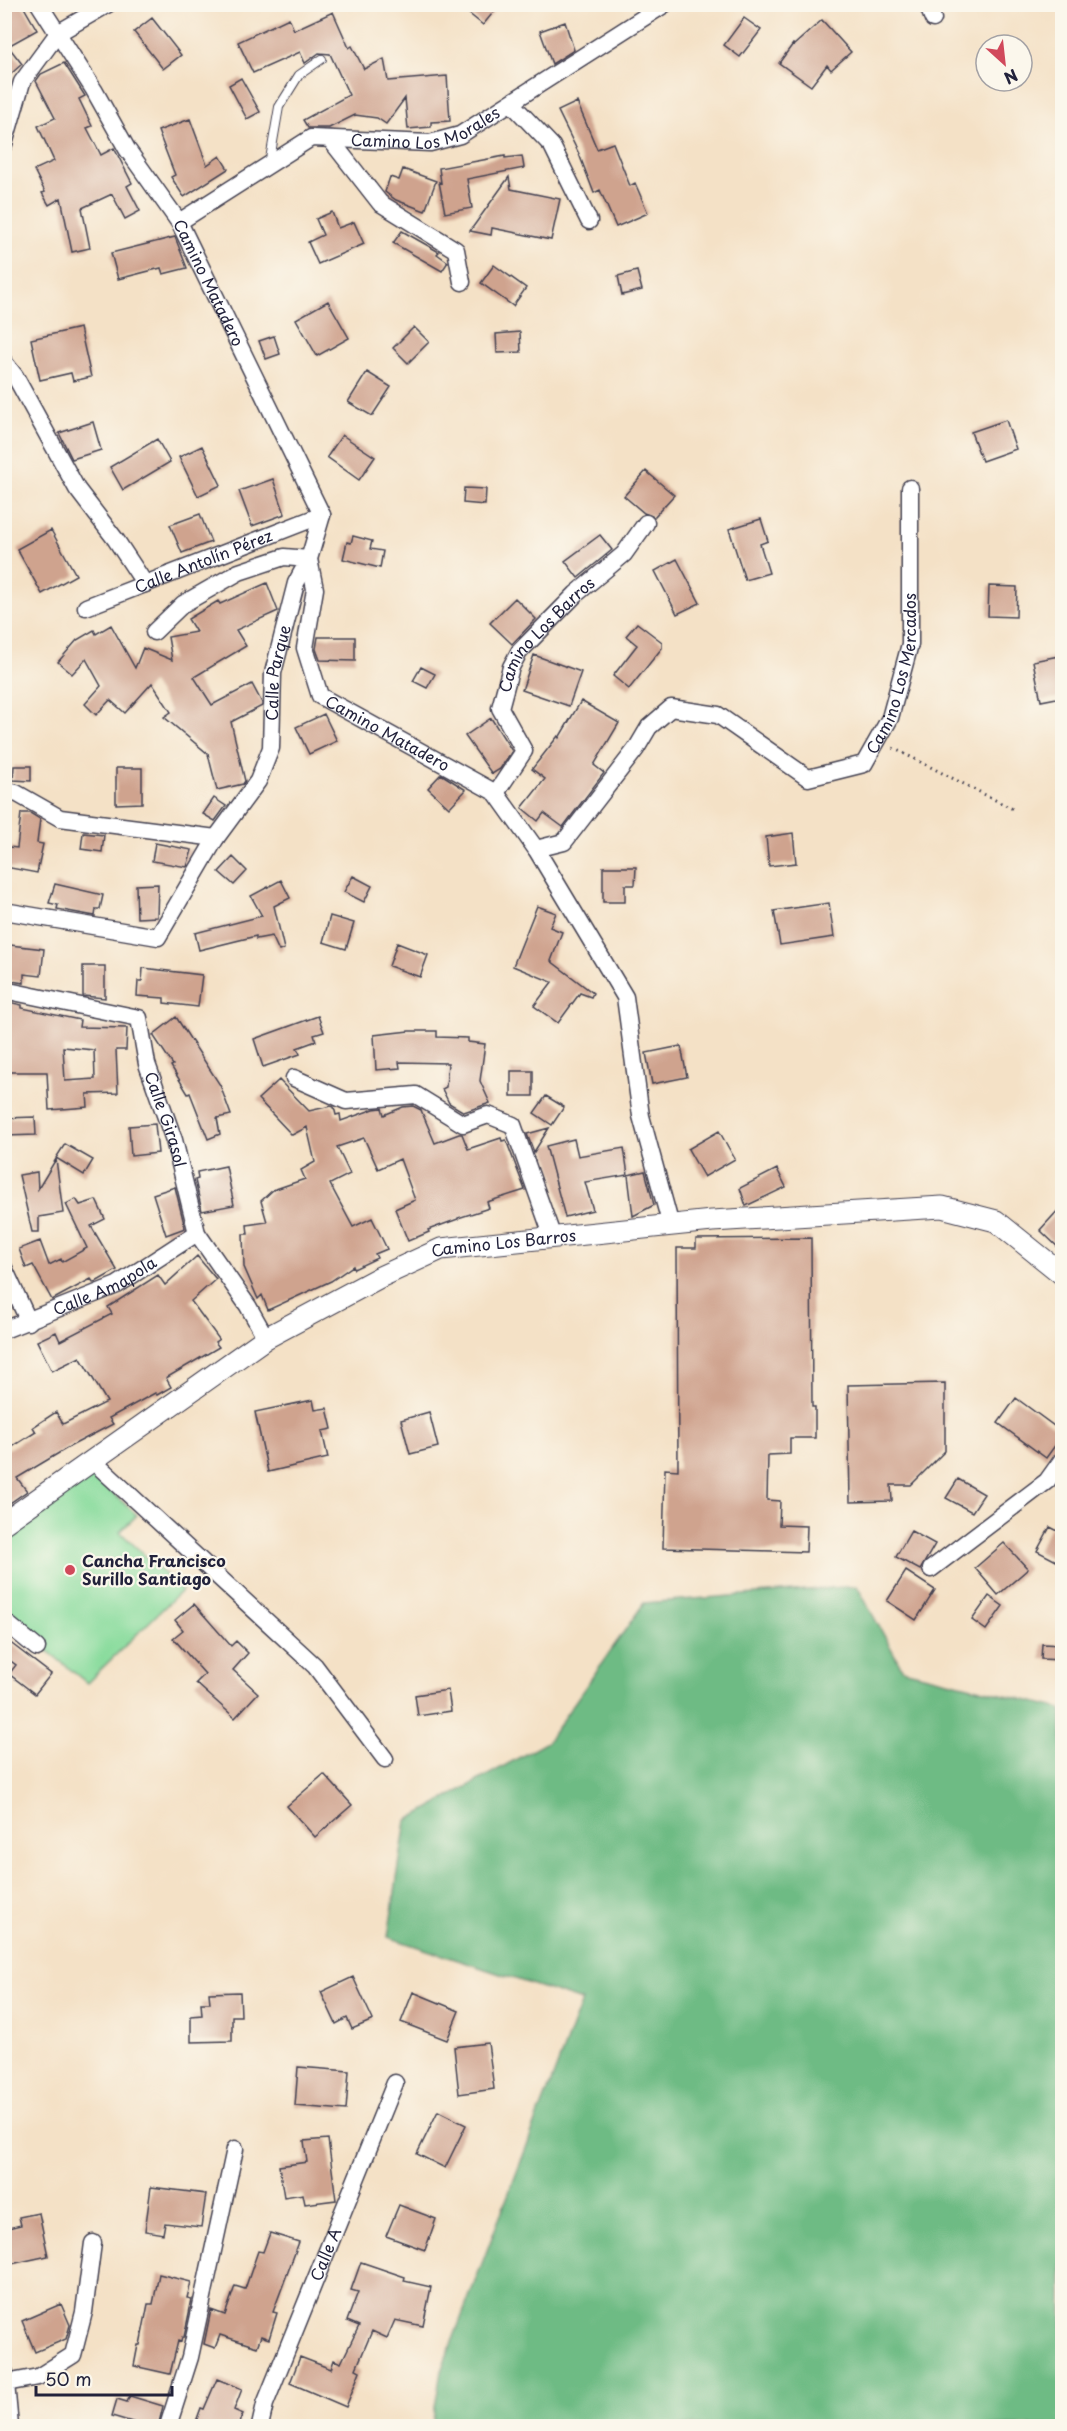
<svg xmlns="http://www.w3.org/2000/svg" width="1067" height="2431" font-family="'Playpen Sans',sans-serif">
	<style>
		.green { fill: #88db9c; stroke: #557e6c; stroke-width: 1.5 }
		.forest { fill: #6ebb84; stroke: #486e60; stroke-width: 1.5 }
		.building { fill: #cfa38e; fill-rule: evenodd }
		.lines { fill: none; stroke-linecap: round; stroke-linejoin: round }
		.service-casing { stroke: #423f50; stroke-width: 10 }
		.minor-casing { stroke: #423f50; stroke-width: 19 }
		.tertiary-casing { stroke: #423f50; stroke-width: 23 }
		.path { stroke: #423f50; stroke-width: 3; stroke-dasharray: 1.5 4.5; stroke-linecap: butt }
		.service { stroke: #fff; stroke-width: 8 }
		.minor { stroke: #fff; stroke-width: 16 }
		.tertiary { stroke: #fff; stroke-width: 21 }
		.poi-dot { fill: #d1495b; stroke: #fbf7ec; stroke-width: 2 }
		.labels { text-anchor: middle; stroke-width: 4.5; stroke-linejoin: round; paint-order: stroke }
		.street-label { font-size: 16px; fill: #22223b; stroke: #fbf7ec }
		.poi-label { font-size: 16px; font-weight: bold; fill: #22223b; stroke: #fbf7ec; text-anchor: start }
	</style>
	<rect width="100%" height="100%" fill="#fbf7ec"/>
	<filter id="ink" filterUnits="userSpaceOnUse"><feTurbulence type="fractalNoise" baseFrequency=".0167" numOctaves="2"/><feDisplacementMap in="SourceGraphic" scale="12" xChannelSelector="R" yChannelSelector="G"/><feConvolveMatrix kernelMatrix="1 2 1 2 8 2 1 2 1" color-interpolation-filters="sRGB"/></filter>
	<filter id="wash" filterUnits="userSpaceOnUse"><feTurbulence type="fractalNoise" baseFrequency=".008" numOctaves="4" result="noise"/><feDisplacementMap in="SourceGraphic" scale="24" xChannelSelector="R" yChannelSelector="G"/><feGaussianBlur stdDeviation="1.35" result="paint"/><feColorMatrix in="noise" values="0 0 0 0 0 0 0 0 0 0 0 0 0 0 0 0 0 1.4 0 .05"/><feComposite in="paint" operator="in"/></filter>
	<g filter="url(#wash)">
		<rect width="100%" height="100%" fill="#f4e1c6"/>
		<path class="green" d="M 91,1476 L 97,1479 L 137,1515 L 120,1532 L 182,1590 L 87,1683 L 5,1616 L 5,1534 L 85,1477 Z"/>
		<path class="forest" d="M 857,1586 L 903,1670 L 1062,1709 L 1062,2426 L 432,2426 L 441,2371 L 582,2001 L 388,1937 L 406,1821 L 547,1742 L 644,1603 Z"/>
		<g id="blocks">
			<path class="building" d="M 4,4 L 22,4 L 37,30 L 8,46 L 22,64 L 4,80 Z
				M 457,4 L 500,4 L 483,25 Z
				M 333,12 L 349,48 L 352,46 L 364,69 L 384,59 L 388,81 L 447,76 L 450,121 L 431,122 L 431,127 L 408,129 L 405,98 L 386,124 L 377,118 L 355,115 L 329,128 L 308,128 L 303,120 L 349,95 L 330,54 L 319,53 L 305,63 L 300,52 L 253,73 L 238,42 L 289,18 L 294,30 Z
				M 152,18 L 181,55 L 163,69 L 134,32 Z
				M 744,18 L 761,30 L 740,57 L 724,45 Z
				M 822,20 L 851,52 L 831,70 L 827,65 L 811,86 L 779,63 L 793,44 L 794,45 Z
				M 565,22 L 574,50 L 552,64 L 540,31 Z
				M 64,63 L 85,96 L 79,99 L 92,126 L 87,128 L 101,155 L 114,148 L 132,183 L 127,186 L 140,211 L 125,219 L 112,194 L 82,208 L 90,248 L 72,252 L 61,198 L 49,205 L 42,193 L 45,192 L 34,170 L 54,161 L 38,126 L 55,118 L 36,81 L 41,74 Z
				M 241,78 L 260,112 L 247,119 L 229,85 Z
				M 577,102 L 597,149 L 613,143 L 630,186 L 635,183 L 648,213 L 616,227 L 600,190 L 594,193 L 579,154 L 558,111 Z
				M 190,119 L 207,165 L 220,156 L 228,169 L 184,197 L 171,177 L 175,175 L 158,131 Z
				M 505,156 L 505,158 L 522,156 L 524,168 L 467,179 L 472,208 L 445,213 L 439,182 L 441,183 L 439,168 Z
				M 403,169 L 436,181 L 425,211 L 396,200 L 385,192 L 390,177 L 399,180 Z
				M 509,177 L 511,189 L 560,199 L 551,240 L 492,228 L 491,235 L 470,231 Z
				M 332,212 L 338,228 L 354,222 L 364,244 L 318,264 L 308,242 L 323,235 L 316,219 Z
				M 402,231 L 439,252 L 437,254 L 448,262 L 442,271 L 393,243 Z
				M 175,237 L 187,268 L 163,274 L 161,268 L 118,279 L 111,253 Z
				M 494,265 L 526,288 L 513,306 L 481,283 Z
				M 637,271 L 642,290 L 622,295 L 618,276 Z
				M 328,301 L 349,338 L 317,356 L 296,319 Z
				M 414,327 L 429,342 L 408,363 L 393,348 Z
				M 80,328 L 91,377 L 73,381 L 71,373 L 40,380 L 31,339 Z
				M 520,332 L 521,352 L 497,353 L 496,334 Z
				M 274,336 L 280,354 L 266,359 L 259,341 Z
				M 367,372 L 391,387 L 372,416 L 348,402 Z
				M 1006,420 L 1016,449 L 982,461 L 971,432 Z
				M 93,422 L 101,450 L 72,459 L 59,433 Z
				M 342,435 L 375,457 L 359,480 L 327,457 Z
				M 157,439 L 170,462 L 123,490 L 110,467 Z
				M 202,446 L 221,485 L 198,496 L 179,457 Z
				M 646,471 L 674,495 L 654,517 L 644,513 L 624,496 Z
				M 273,479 L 285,514 L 252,526 L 239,491 Z
				M 464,488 L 486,489 L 485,505 L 463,503 Z
				M 200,514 L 211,542 L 182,553 L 170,525 Z
				M 761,519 L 768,541 L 760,544 L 769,573 L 745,580 L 729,529 Z
				M 51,530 L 76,575 L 42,594 L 17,549 Z
				M 600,535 L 612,550 L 578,578 L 565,561 Z
				M 353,536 L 372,541 L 370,549 L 383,551 L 380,568 L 343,559 L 347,542 L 351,543 Z
				M 677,559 L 700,603 L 677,614 L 655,571 Z
				M 267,583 L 278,611 L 236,630 L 246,646 L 194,677 L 212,705 L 252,684 L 262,703 L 262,706 L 231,722 L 245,781 L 243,784 L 217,790 L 208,754 L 164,717 L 171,712 L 152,683 L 125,713 L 110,700 L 96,715 L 85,704 L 101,686 L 86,659 L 72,674 L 58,662 L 77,640 L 94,630 L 96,634 L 111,625 L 135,668 L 143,648 L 172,660 L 168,637 L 196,632 L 188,619 L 218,601 L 220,604 Z
				M 989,586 L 1017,587 L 1016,617 L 988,616 Z
				M 515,598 L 536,619 L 512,644 L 490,623 Z
				M 637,623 L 662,642 L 662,648 L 629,689 L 613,676 L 637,645 L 626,636 Z
				M 318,637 L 355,637 L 355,661 L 320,660 L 316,649 Z
				M 534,655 L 581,672 L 569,706 L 522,690 Z
				M 1059,656 L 1062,675 L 1062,697 L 1041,701 L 1033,661 Z
				M 421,667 L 435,674 L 427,688 L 413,681 Z
				M 581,701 L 619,723 L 594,765 L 604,773 L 563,827 L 544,813 L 538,821 L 522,808 L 545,779 L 532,769 L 558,736 L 559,738 Z
				M 324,714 L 337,741 L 309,754 L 296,727 Z
				M 491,718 L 512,751 L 500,769 L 492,774 L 465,736 Z
				M 14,766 L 31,766 L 31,781 L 13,780 Z
				M 116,768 L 142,768 L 142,803 L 116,804 Z
				M 441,774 L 466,790 L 449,808 L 428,788 Z
				M 214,798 L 226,806 L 215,821 L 203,814 Z
				M 21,813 L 30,813 L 40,819 L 37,843 L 43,844 L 37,873 L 5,867 L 9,847 L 17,848 Z
				M 83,833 L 104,835 L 102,852 L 81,849 Z
				M 793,833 L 796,863 L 769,866 L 766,837 Z
				M 155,843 L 192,850 L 187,867 L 152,861 Z
				M 233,857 L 247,871 L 234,885 L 219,872 Z
				M 603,867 L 636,867 L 635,885 L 625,885 L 625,902 L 603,902 Z
				M 353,876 L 372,886 L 364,902 L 344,892 Z
				M 281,880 L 290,898 L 274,906 L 284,949 L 279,951 L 272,936 L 256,939 L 256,936 L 199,950 L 195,933 L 262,916 L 251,896 Z
				M 55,884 L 103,895 L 100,909 L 96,909 L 95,916 L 57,909 L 58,905 L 49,903 Z
				M 158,884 L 157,917 L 137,918 L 136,885 Z
				M 829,903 L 834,937 L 780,945 L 774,911 Z
				M 537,906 L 556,913 L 550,927 L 562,932 L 551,961 L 593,993 L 591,997 L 580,993 L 558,1023 L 534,1006 L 552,982 L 513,966 Z
				M 330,916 L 354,923 L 346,949 L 323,942 Z
				M 397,943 L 428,955 L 420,977 L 389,966 Z
				M 10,945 L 44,949 L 41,976 L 24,974 L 24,983 L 6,980 Z
				M 83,966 L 105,966 L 105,998 L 83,996 Z
				M 143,968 L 202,975 L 198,1007 L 164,1003 L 164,998 L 137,996 L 138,981 L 142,981 Z
				M 4,1001 L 22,1005 L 22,1008 L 80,1020 L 79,1027 L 127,1028 L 126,1050 L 116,1050 L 118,1093 L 87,1094 L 88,1107 L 49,1110 L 47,1072 L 4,1072 ZM 63,1047 L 94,1050 L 95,1079 L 65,1081 Z
				M 318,1016 L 324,1032 L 314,1035 L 316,1041 L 297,1048 L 300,1054 L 263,1067 L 254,1039 Z
				M 176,1017 L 220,1085 L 231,1115 L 217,1118 L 220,1134 L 208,1139 L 190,1093 L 188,1094 L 171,1066 L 173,1065 L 153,1035 Z
				M 409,1031 L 437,1031 L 437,1037 L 468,1038 L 468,1042 L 485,1044 L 480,1081 L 490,1103 L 464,1112 L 449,1103 L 442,1089 L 446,1087 L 448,1063 L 399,1062 L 400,1068 L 376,1070 L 374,1035 Z
				M 681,1046 L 687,1077 L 652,1084 L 646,1053 Z
				M 511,1071 L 533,1071 L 533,1096 L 511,1096 Z
				M 279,1080 L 309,1111 L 331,1106 L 334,1107 L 336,1115 L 340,1114 L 341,1121 L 374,1109 L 382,1108 L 384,1115 L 403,1107 L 413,1106 L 421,1110 L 435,1143 L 459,1134 L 462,1134 L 468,1149 L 501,1138 L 502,1141 L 506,1140 L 525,1190 L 487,1202 L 489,1208 L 458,1218 L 458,1219 L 428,1230 L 429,1232 L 408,1241 L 395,1209 L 415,1200 L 400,1159 L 378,1169 L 364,1138 L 337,1147 L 350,1174 L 330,1184 L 353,1227 L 372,1218 L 387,1249 L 375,1254 L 377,1258 L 354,1269 L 353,1266 L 331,1281 L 268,1310 L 262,1295 L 258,1299 L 244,1267 L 243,1234 L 248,1234 L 247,1225 L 267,1222 L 261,1201 L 273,1190 L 305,1179 L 301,1170 L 315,1162 L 307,1127 L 292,1135 L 258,1099 Z
				M 546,1096 L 564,1107 L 552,1125 L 534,1113 Z
				M 35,1117 L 36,1135 L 5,1136 L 5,1118 Z
				M 155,1124 L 158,1153 L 131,1156 L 129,1126 Z
				M 549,1128 L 534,1152 L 527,1134 Z
				M 719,1131 L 735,1159 L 704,1177 L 688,1149 Z
				M 574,1139 L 578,1156 L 624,1148 L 628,1175 L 585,1182 L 593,1210 L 565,1217 L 546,1146 Z
				M 65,1144 L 93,1160 L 84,1175 L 56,1158 Z
				M 56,1159 L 63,1213 L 39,1217 L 39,1232 L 32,1232 L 19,1175 L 37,1172 L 38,1189 Z
				M 226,1166 L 234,1205 L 202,1211 L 195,1180 L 198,1179 L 197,1172 Z
				M 777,1169 L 786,1187 L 746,1206 L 740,1188 Z
				M 645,1171 L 654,1205 L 633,1216 L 628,1175 Z
				M 175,1187 L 185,1228 L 166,1235 L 153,1194 Z
				M 76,1199 L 80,1205 L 96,1200 L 105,1219 L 91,1226 L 117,1270 L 94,1283 L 91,1279 L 52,1300 L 33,1265 L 26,1268 L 19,1249 L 40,1241 L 49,1265 L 61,1259 L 62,1262 L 87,1248 L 66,1204 Z
				M 1062,1206 L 1062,1251 L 1040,1230 Z
				M 811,1238 L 812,1407 L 815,1407 L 815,1438 L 790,1438 L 790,1454 L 768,1455 L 767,1500 L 780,1501 L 779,1525 L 807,1526 L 806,1552 L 663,1548 L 665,1469 L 678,1470 L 677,1248 L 696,1248 L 696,1239 Z
				M 197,1256 L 216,1279 L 191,1301 L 219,1339 L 215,1342 L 219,1347 L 166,1378 L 171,1387 L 157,1395 L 155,1393 L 109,1418 L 113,1424 L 69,1447 L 17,1478 L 27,1491 L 4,1507 L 4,1452 L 36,1432 L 33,1427 L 56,1412 L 63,1424 L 107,1402 L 80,1357 L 52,1371 L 37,1341 L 56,1332 L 60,1341 L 112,1314 L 108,1307 L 158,1275 L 165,1285 Z
				M 945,1383 L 945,1451 L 911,1485 L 891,1485 L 892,1501 L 850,1502 L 848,1385 Z
				M 1016,1398 L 1062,1432 L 1062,1436 L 1046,1458 L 998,1423 Z
				M 313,1400 L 315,1410 L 327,1408 L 332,1429 L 322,1431 L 328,1458 L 268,1472 L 255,1412 Z
				M 429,1412 L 438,1447 L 410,1454 L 401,1420 Z
				M 958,1479 L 984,1494 L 972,1512 L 946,1498 Z
				M 1050,1527 L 1062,1533 L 1062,1564 L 1037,1551 Z
				M 911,1531 L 935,1544 L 920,1570 L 896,1557 Z
				M 1004,1543 L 1028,1569 L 998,1595 L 975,1568 Z
				M 906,1571 L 935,1590 L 916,1620 L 887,1601 Z
				M 989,1596 L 1003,1606 L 986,1630 L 972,1620 Z
				M 194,1604 L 231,1646 L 236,1641 L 248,1653 L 233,1670 L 258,1693 L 235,1718 L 196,1683 L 205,1674 L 173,1638 L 183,1630 L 175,1620 Z
				M 4,1638 L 51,1674 L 35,1694 L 9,1674 L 16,1665 L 4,1656 Z
				M 1042,1644 L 1062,1645 L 1062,1660 L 1041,1659 Z
				M 448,1690 L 451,1711 L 418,1716 L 415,1695 Z
				M 324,1774 L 352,1805 L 315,1837 L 287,1806 Z
				M 353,1977 L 373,2020 L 352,2029 L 347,2018 L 336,2024 L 321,1992 Z
				M 240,1992 L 241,2016 L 232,2016 L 232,2041 L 191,2042 L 191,2016 L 202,2015 L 201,2003 L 210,2003 L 209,1993 Z
				M 413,1992 L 459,2011 L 447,2040 L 401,2022 Z
				M 488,2043 L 494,2089 L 459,2094 L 454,2047 Z
				M 298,2067 L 349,2071 L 346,2110 L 295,2106 Z
				M 438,2111 L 466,2125 L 445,2168 L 417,2154 Z
				M 328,2139 L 336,2200 L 305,2204 L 303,2194 L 284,2197 L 279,2166 L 307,2162 L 304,2141 Z
				M 151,2187 L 206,2194 L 201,2227 L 165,2223 L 163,2234 L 145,2231 Z
				M 399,2205 L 436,2219 L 425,2250 L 386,2236 Z
				M 39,2213 L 48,2256 L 11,2264 L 4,2229 L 21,2225 L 19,2217 Z
				M 270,2233 L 299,2242 L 273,2312 L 277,2313 L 269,2339 L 261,2336 L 257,2347 L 220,2335 L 215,2348 L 204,2344 L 211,2310 L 225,2315 L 235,2286 L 245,2289 L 258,2251 L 263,2252 Z
				M 361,2262 L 405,2277 L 404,2281 L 431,2287 L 423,2326 L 395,2320 L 387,2338 L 372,2331 L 356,2369 L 360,2371 L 346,2407 L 290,2383 L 300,2357 L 331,2369 L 334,2360 L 341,2363 L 359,2326 L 347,2321 L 358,2292 L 351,2290 Z
				M 159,2274 L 191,2282 L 187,2298 L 192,2299 L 184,2337 L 182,2337 L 181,2342 L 178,2341 L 170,2374 L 134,2366 L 138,2345 L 140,2345 L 148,2304 L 153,2304 Z
				M 61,2304 L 70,2325 L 66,2339 L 35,2352 L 22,2321 Z
				M 217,2379 L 242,2389 L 234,2410 L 243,2414 L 237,2427 L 194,2427 L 201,2408 L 204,2409 Z
				M 130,2396 L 163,2406 L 158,2427 L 149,2427 L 112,2416 L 117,2399 L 127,2402 Z"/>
		</g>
	</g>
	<g filter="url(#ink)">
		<use href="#blocks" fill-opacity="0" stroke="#423f50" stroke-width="1.5"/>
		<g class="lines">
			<defs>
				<path id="service" d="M 269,165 L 279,107 L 299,75 L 322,59"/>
				<g id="minor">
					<path id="s1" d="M 39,4 L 94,90 L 127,149 L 179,222 L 322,515 L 309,559 L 315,589 L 305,648 L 320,696 L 496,793 L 536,849 L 625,997 L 641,1116 L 671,1226"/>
					<path d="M 927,4 L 933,19"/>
					<path d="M 511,103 L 552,146 L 589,221"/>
					<path d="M 330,139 L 380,203 L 456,250 L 462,282"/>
					<path d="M 4,144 L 22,82 L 58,33 L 108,4"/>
					<path id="s2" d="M 179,222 L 311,138 L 430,143 L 460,135 L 665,4"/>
					<path d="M 4,362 L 15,376 L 77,489 L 116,540 L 145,584"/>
					<path id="s3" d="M 86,607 L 322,515"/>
					<path d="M 4,790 L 16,793 L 60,818 L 216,838"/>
					<path id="s4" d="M 496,793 L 524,751 L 500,708 L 511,667 L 519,652 L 576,594 L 624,554 L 646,523"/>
					<path id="s5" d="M 536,849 L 564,842 L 636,749 L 649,727 L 671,708 L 718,715 L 808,778 L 864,764 L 890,718 L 910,644 L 910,488"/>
					<path id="s6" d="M 4,911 L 158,937 L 216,838 L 258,781 L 271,748 L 273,673 L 296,583 L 309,559 L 284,557 L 239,572 L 183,604 L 154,632"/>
					<path id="s7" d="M 4,990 L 139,1018 L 147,1064 L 174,1140 L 197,1233 L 248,1306 L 266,1338"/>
					<path d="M 294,1078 L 346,1101 L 416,1095 L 463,1124 L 488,1115 L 513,1125 L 553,1238"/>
					<path d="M 4,1268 L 29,1322"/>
					<path id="s8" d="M 4,1330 L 117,1285 L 197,1233"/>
					<path d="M 93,1461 L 315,1666 L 385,1759"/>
					<path d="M 931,1569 L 1047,1481 L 1062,1460"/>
					<path d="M 4,1621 L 37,1648"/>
					<path d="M 5,2373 L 10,2426"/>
					<path d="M 6,2383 L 38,2377 L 73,2355 L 84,2312 L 93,2243"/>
					<path d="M 168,2426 L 190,2357 L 235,2149"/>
					<path id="s9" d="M 260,2426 L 265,2404 L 395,2083"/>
				</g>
				<g id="tertiary">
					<path id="s10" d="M 4,1523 L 266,1338 L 380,1277 L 441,1249 L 712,1221 L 942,1207 L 996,1221 L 1062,1274"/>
				</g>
			</defs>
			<use href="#service" class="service-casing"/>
			<use href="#minor" class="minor-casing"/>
			<use href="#tertiary" class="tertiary-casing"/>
			<path class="path" d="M 893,748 L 1013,809"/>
			<use href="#service" class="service"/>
			<use href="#minor" class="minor"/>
			<use href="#tertiary" class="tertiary"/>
		</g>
	</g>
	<circle class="poi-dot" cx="70" cy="1570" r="6"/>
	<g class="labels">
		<g class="street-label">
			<text dy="6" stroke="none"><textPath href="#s2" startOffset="274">Camino Los Morales</textPath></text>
			<text dy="6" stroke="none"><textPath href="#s1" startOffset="327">Camino Matadero</textPath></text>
			<text dy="6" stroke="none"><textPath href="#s3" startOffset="126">Calle Antolín Pérez</textPath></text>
			<text dy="6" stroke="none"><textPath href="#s4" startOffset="189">Camino Los Barros</textPath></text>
			<text dy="6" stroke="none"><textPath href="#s5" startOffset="513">Camino Los Mercados</textPath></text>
			<text dy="6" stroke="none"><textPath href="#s6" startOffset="453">Calle Parque</textPath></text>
			<text dy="6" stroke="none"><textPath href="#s1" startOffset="849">Camino Matadero</textPath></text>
			<text dy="6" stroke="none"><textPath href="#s7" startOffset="243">Calle Girasol</textPath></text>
			<text dy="6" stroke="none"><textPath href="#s10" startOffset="580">Camino Los Barros</textPath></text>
			<text dy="6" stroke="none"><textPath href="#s8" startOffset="110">Calle Amapola</textPath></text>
			<text dy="6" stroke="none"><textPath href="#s9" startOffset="184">Calle A</textPath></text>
		</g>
		<g class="poi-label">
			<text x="82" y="1567">Cancha Francisco<tspan x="82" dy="18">Surillo Santiago</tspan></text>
		</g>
	</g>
	<rect width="1067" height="2431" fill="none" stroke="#fbf7ec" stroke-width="24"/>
	<g transform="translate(1004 63) rotate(153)"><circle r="28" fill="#fbf7ec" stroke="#a4a2a5" stroke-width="1.5"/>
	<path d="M0-4.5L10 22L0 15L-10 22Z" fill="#d1495b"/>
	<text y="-9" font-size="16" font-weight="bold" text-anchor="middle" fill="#22223b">N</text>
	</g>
	<path d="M36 2386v9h136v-9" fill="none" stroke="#22223b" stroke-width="3"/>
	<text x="45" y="2386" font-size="18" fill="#22223b" stroke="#fbf7ec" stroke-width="4.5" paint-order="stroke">50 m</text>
</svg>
